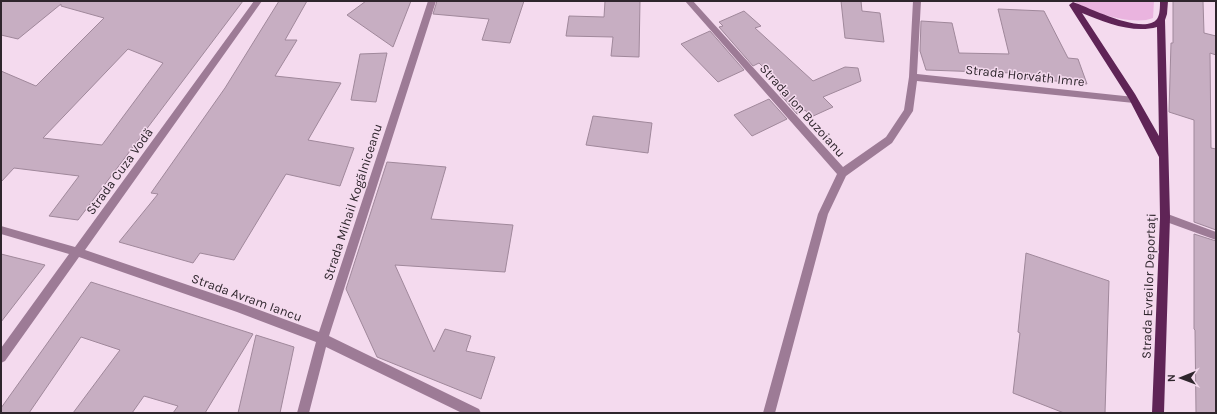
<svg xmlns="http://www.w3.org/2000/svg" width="1217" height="414" font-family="Karla,sans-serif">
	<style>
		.green { fill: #eab4df }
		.building { fill: #c7aec2; stroke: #a0889b; fill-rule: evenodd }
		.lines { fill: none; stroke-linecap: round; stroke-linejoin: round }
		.minor { fill: #9d7b96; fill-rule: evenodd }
		.major { fill: #5f2456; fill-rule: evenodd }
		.labels { text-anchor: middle; stroke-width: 3; stroke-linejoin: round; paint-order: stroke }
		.street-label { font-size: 13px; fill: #2e252c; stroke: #f4daee }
	</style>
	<rect width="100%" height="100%" fill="#f4daee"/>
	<path class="green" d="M 1074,1 L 1154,1 L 1153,18 C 1134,26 1090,13 1074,1 Z"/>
	<path class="building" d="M 1,1 L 243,1 L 78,220 L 49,216 L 79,176 L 14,168 L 1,182 L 1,71 L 36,86 L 104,18 L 61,6 L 61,4 L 18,39 L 1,35 ZM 128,49 L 163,63 L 102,145 L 43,138 Z
		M 279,1 L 307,1 L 285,40 L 297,40 L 275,76 L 341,83 L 308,140 L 354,148 L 340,186 L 286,174 L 234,260 L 200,253 L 193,263 L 119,242 L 158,194 L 151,193 L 225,88 Z
		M 366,1 L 411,1 L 393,47 L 347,15 Z
		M 437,1 L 524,1 L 510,43 L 482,40 L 489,19 L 433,14 Z
		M 605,1 L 640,1 L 639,57 L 611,56 L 613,37 L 566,36 L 569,16 L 604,17 Z
		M 841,1 L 861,1 L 862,11 L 880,13 L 884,42 L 845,38 Z
		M 1173,1 L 1203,1 L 1204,33 L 1216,36 L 1216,55 L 1210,53 L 1211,148 L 1216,149 L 1216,230 L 1194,222 L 1194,120 L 1169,112 L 1171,43 L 1173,43 Z
		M 998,9 L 1044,11 L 1068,58 L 1078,59 L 1087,84 L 1014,77 L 1013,73 L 926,70 L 920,51 L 921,21 L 952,23 L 959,53 L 1009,54 Z
		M 744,11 L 761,26 L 755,28 L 813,81 L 845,67 L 858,68 L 861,81 L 823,97 L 833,107 L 811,117 L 805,110 L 797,114 L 780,94 L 787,91 L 759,63 L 753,66 L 719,27 L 723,26 L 719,22 Z
		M 710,31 L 744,70 L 718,82 L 681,44 Z
		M 387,53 L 376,102 L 351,100 L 360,54 Z
		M 769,99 L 787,119 L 752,136 L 734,115 Z
		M 593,116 L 652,123 L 648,153 L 586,145 Z
		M 387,162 L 446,167 L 431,219 L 513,225 L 505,272 L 395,265 L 434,352 L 445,329 L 471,336 L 466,351 L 495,357 L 481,399 L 377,357 L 346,289 Z
		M 1194,234 L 1216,241 L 1216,413 L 1196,413 L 1195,330 L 1194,329 Z
		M 1026,253 L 1109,281 L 1105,413 L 1064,413 L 1013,393 L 1020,333 L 1018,332 Z
		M 1,254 L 45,265 L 1,322 Z
		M 91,282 L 253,334 L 205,413 L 173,413 L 178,406 L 144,396 L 132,413 L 73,413 L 120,350 L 81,337 L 29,413 L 1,413 L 1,408 Z
		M 256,335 L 294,347 L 280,413 L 238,413 Z"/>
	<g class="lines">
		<path class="minor" d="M 254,1 L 262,1 L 85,250 L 238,302 L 319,332 L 428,1 L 436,1 L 329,336 L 479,409 L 481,413 L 462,413 L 326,347 L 309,413 L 297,413 L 316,342 L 237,312 L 79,257 L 5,361 L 1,363 L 1,348 L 69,254 L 1,234 L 1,226 L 75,247 Z
			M 685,1 L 693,1 L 843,167 L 886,137 L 904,110 L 909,77 L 913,1 L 921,1 L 917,74 L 1134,97 L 1138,100 L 1134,103 L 917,81 L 913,111 L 892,143 L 846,176 L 828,214 L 775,413 L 763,413 L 818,214 L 837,174 Z
			M 1165,213 L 1216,232 L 1216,240 L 1161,220 L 1160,217 L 1161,214 Z"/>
		<path class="major" d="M 1160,1 L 1168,1 L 1167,14 L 1165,20 L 1170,217 L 1164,413 L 1152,413 L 1160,217 L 1159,157 L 1129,99 L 1069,5 L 1073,2 C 1088,7 1144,36 1157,19 C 1160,15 1160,7 1160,1 ZM 1082,13 C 1104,22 1133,34 1157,27 L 1159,136 L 1135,94 Z"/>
	</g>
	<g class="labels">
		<g class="street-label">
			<text transform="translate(1025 75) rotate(6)" y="5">Strada Horváth Imre</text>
			<text transform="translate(803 110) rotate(48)" y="5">Strada Ion Buzoianu</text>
			<text transform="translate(119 171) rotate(-54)" y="5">Strada Cuza Vodă</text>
			<text transform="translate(352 202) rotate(-72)" y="5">Strada Mihail Kogălniceanu</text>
			<text transform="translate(1148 286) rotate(-88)" y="5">Strada Evreilor Deportaţi</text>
			<text transform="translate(247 297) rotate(20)" y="5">Strada Avram Iancu</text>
		</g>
	</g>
	<rect width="1217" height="414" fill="none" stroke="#2e252c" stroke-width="4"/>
	<g transform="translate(1181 378) rotate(269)" stroke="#f4daee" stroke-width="3" paint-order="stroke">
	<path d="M0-3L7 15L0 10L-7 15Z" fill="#2e252c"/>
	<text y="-6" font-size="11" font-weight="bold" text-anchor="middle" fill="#2e252c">N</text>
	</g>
</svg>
